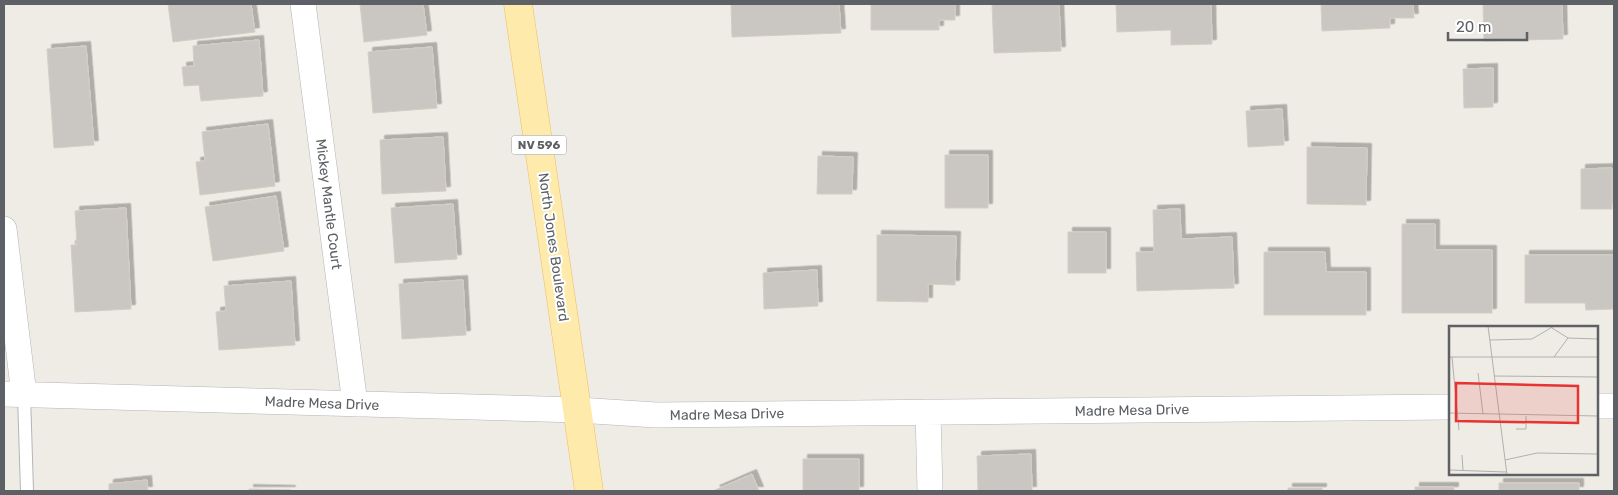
<svg xmlns="http://www.w3.org/2000/svg" width="1618" height="495" font-family="Rubik,sans-serif">
	<style>
		.building { fill: #cac7c2; stroke: #d4cdc3; filter: url(#shadow) }
		.lines { fill: none; stroke-linecap: round; stroke-linejoin: round }
		.lane-casing { stroke: #b2b6b9; stroke-width: 14 }
		.street-casing { stroke: #b2b6b9; stroke-width: 26 }
		.primary-casing { stroke: #f0bc5d; stroke-width: 29 }
		.lane { stroke: #fff; stroke-width: 12 }
		.street { stroke: #fff; stroke-width: 25 }
		.primary { stroke: #feeaab; stroke-width: 28 }
		.labels { text-anchor: middle; stroke-width: 4; stroke-linejoin: round; paint-order: stroke }
		.shield { fill: #fff; stroke: #8e9093; stroke-width: 1 }
		.shield-label { font-size: 12px; font-weight: bold; fill: #5d6165 }
		.street-label { font-size: 14px; fill: #5d6165; stroke: #fff }
		.inset-road { fill: none; stroke: #b1b0ae; stroke-width: 1 }
		.view { fill: #e73332; fill-opacity: 0.15; stroke: #e73332; stroke-width: 2.5 }
		.inset-edge { fill: none; stroke: #5d6165; stroke-width: 2.5 }
	</style>
	<defs>
		<filter id="shadow"><feDropShadow dx="4.5" dy="-4.5" stdDeviation="0" flood-color="#0004"/></filter>
	</defs>
	<rect width="100%" height="100%" fill="#efece5"/>
	<path class="building" d="M 168,4 L 251,4 L 255,32 L 173,42 Z
		M 360,4 L 423,4 L 427,35 L 364,42 Z
		M 731,4 L 839,4 L 841,33 L 732,37 Z
		M 871,4 L 955,4 L 955,20 L 939,20 L 939,30 L 871,30 Z
		M 992,4 L 1059,4 L 1061,51 L 994,53 Z
		M 1116,4 L 1211,4 L 1212,44 L 1171,45 L 1171,30 L 1117,32 Z
		M 1321,4 L 1413,4 L 1414,18 L 1390,18 L 1390,28 L 1322,31 Z
		M 1483,4 L 1562,4 L 1563,39 L 1484,41 Z
		M 259,40 L 263,96 L 201,101 L 199,85 L 184,86 L 182,67 L 194,66 L 193,46 Z
		M 86,46 L 94,145 L 54,148 L 47,49 Z
		M 432,47 L 437,108 L 373,113 L 368,52 Z
		M 1493,68 L 1493,107 L 1464,108 L 1463,69 Z
		M 1282,109 L 1284,145 L 1248,147 L 1246,111 Z
		M 268,124 L 275,186 L 200,195 L 196,162 L 205,161 L 202,132 Z
		M 443,137 L 446,191 L 382,194 L 380,140 Z
		M 1307,147 L 1367,148 L 1366,205 L 1307,204 Z
		M 945,155 L 988,155 L 988,208 L 945,208 Z
		M 818,156 L 853,157 L 852,194 L 817,194 Z
		M 1612,168 L 1612,209 L 1581,209 L 1581,169 Z
		M 276,196 L 284,251 L 213,261 L 205,207 Z
		M 453,204 L 457,259 L 395,263 L 391,208 Z
		M 126,208 L 131,309 L 75,312 L 71,245 L 77,245 L 75,211 Z
		M 1180,209 L 1181,239 L 1232,237 L 1234,288 L 1137,291 L 1136,252 L 1154,252 L 1153,210 Z
		M 1402,224 L 1435,224 L 1435,250 L 1492,250 L 1492,313 L 1402,313 Z
		M 1068,232 L 1106,232 L 1106,273 L 1068,273 Z
		M 877,235 L 956,236 L 955,285 L 928,284 L 928,302 L 877,301 Z
		M 1264,252 L 1325,252 L 1326,272 L 1366,272 L 1366,315 L 1264,315 Z
		M 1525,255 L 1614,255 L 1614,309 L 1586,310 L 1585,303 L 1525,303 Z
		M 817,270 L 818,306 L 764,309 L 763,273 Z
		M 463,280 L 466,335 L 402,339 L 399,284 Z
		M 291,281 L 295,345 L 219,350 L 216,312 L 226,311 L 224,286 Z
		M 1031,454 L 1032,491 L 978,491 L 977,456 Z
		M 803,459 L 859,459 L 859,491 L 803,491 Z
		M 752,474 L 759,491 L 716,491 L 715,490 Z
		M 147,480 L 148,491 L 109,491 L 109,484 Z
		M 1499,483 L 1579,483 L 1579,491 L 1499,491 Z
		M 1415,487 L 1454,487 L 1454,491 L 1415,491 Z
		M 1288,488 L 1322,488 L 1322,491 L 1288,491 Z
		M 249,489 L 291,490 L 291,491 L 249,491 Z"/>
	<g class="lines">
		<defs>
			<path id="lane" d="M 24,395 L 27,491"/>
			<path id="street" d="M 303,4 L 355,404
				M 4,229 L 24,395
				M 4,394 L 578,410 L 656,415 L 1450,407
				M 1597,406 L 1614,406
				M 928,412 L 930,491"/>
			<path id="primary" d="M 518,4 L 589,491"/>
		</defs>
		<use href="#lane" class="lane-casing"/>
		<use href="#street" class="street-casing"/>
		<use href="#primary" class="primary-casing"/>
		<use href="#lane" class="lane"/>
		<use href="#street" class="street"/>
		<use href="#primary" class="primary"/>
	</g>
	<g class="labels">
		<rect class="shield" x="511.5" y="135.5" width="55" height="19" rx="4"/>
		<g class="shield-label">
			<text x="539" y="149">NV 596</text>
		</g>
		<g class="street-label">
			<text transform="translate(329 204) rotate(83)" y="5">Mickey Mantle Court</text>
			<text transform="translate(554 247) rotate(82)" y="5">North Jones Boulevard</text>
			<text transform="translate(322 403) rotate(2)" y="5">Madre Mesa Drive</text>
			<text transform="translate(1132 410) rotate(-1)" y="5">Madre Mesa Drive</text>
			<text transform="translate(727 414) rotate(-1)" y="5">Madre Mesa Drive</text>
		</g>
	</g>
	<g transform="translate(1449 326)">
		<rect width="149" height="149" fill="#efece5"/>
		<path class="inset-road" d="M 39,0 L 58,149M 103,2 L 119,12 L 149,13M 41,14 L 83,13 L 105,0M 0,31 L 149,31M 3,31 L 10,104M 105,31 L 119,12M 29,47 L 34,88M 45,50 L 149,51M 0,87 L 149,90M 67,103 L 77,103 L 77,90M 13,129 L 14,144M 56,134 L 88,127 L 149,128M 0,144 L 57,146"/>
		<path class="view" d="M 7,57 L 129,60 L 129,97 L 7,95 Z"/>
		<rect width="149" height="149" class="inset-edge"/>
	</g>
	<rect width="1618" height="495" fill="none" stroke="#5d6165" stroke-width="10"/>
	<path d="M1448 32v8h79v-8" fill="none" stroke="#5d6165" stroke-width="2.5"/>
	<text x="1456" y="32" font-size="15" fill="#5d6165" stroke="#ffffff" stroke-width="4" paint-order="stroke">20 m</text>
</svg>
